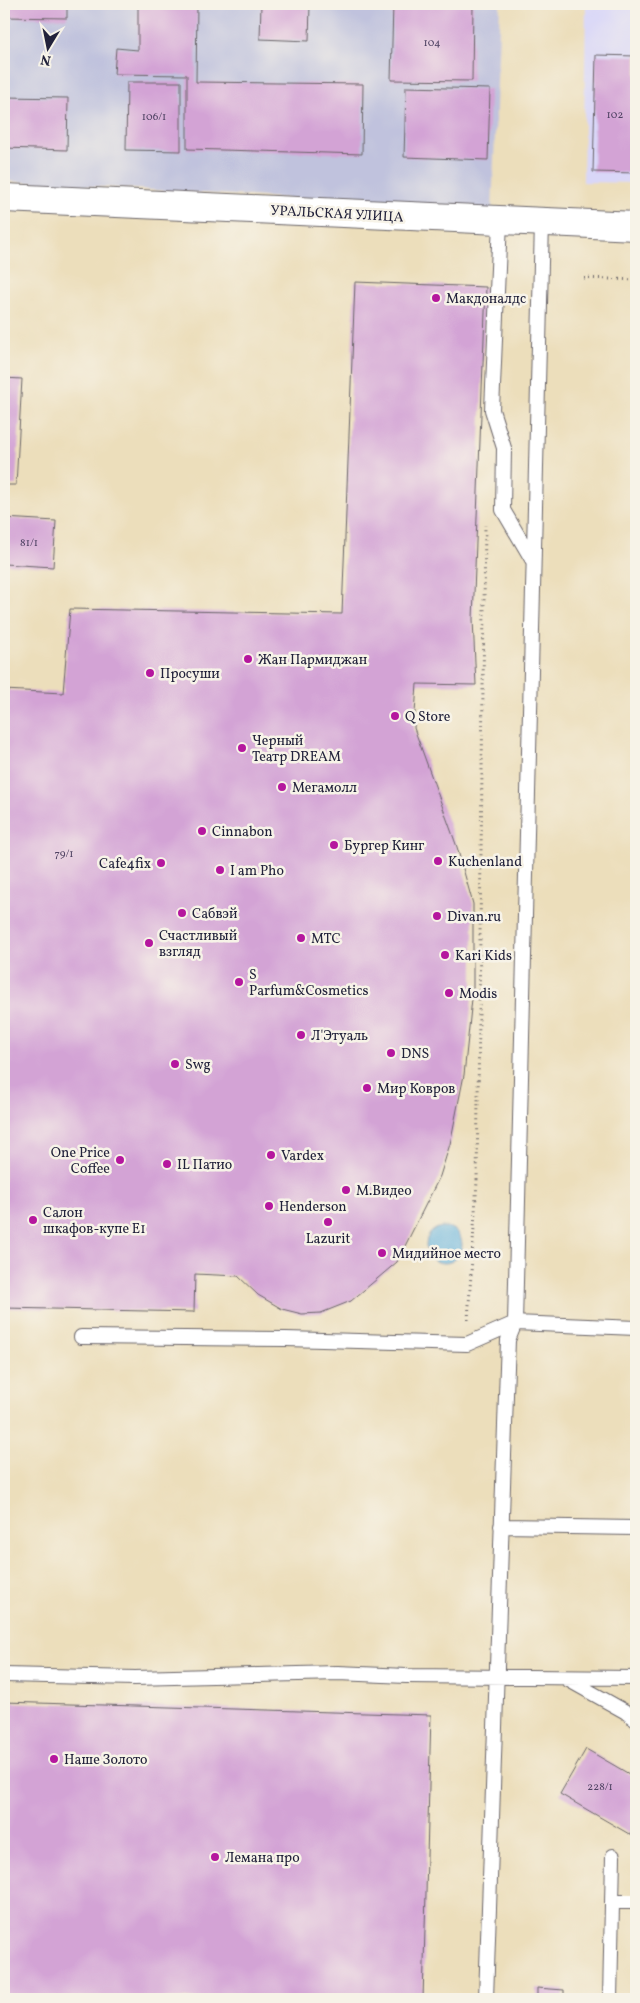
<svg xmlns="http://www.w3.org/2000/svg" width="640" height="2003" font-family="Vollkorn,serif">
	<style>
		.built { fill: #d9d7f8 }
		.industrial { fill: #c0c2dd }
		.water { fill: #61b1db; stroke: #426a8b }
		.building { fill: #d3a3d5 }
		.lines { fill: none; stroke-linecap: round; stroke-linejoin: round }
		.service-casing { stroke: #696468; stroke-width: 16 }
		.secondary-casing { stroke: #696468; stroke-width: 30 }
		.path { stroke: #696468; stroke-width: 3; stroke-dasharray: 1 4; stroke-linecap: butt }
		.service { stroke: #fff; stroke-width: 14 }
		.secondary { stroke: #fff; stroke-width: 28 }
		.poi-dot { fill: #b5179e; stroke: #f7f3e8; stroke-width: 2 }
		.labels { text-anchor: middle; stroke-width: 5; stroke-linejoin: round; paint-order: stroke }
		.number-label { font-size: 11px; fill: #4e4262 }
		.street-label { font-size: 14px; fill: #22223b; stroke: #f7f3e8 }
		.poi-label { font-size: 14px; fill: #22223b; stroke: #f7f3e8; text-anchor: start }
	</style>
	<rect width="100%" height="100%" fill="#f7f3e8"/>
	<filter id="ink" filterUnits="userSpaceOnUse"><feTurbulence type="fractalNoise" baseFrequency=".02" numOctaves="2"/><feDisplacementMap in="SourceGraphic" scale="10" xChannelSelector="R" yChannelSelector="G"/><feConvolveMatrix kernelMatrix="1 2 1 2 8 2 1 2 1" color-interpolation-filters="sRGB"/></filter>
	<filter id="wash" filterUnits="userSpaceOnUse"><feTurbulence type="fractalNoise" baseFrequency=".0096" numOctaves="4" result="noise"/><feDisplacementMap in="SourceGraphic" scale="20" xChannelSelector="R" yChannelSelector="G"/><feGaussianBlur stdDeviation="1.12" result="paint"/><feColorMatrix in="noise" values="0 0 0 0 0 0 0 0 0 0 0 0 0 0 0 0 0 1.4 0 .05"/><feComposite in="paint" operator="in"/></filter>
	<g filter="url(#wash)">
		<rect width="100%" height="100%" fill="#ecdebb"/>
		<path class="built" d="M 586,4 L 636,4 L 636,183 L 583,182 Z"/>
		<path class="industrial" d="M 4,4 L 500,4 L 492,211 L 4,181 Z"/>
		<path class="water" d="M426 1245a18 18 0 1 1 36 0a18 18 0 1 1-36 0Z"/>
		<g id="blocks">
			<path class="building" d="M 4,4 L 67,4 L 67,18 L 4,17 Z
				M 138,4 L 197,4 L 196,82 L 363,84 L 362,154 L 187,149 L 187,75 L 114,74 L 116,48 L 138,50 Z
				M 261,4 L 310,4 L 309,41 L 260,39 Z
				M 393,4 L 473,4 L 472,81 L 391,80 Z
				M 596,55 L 636,56 L 636,173 L 593,172 Z
				M 127,82 L 181,82 L 181,151 L 126,150 Z
				M 406,87 L 490,89 L 488,160 L 404,157 Z
				M 4,97 L 68,98 L 67,150 L 4,148 Z
				M 355,282 L 486,287 L 473,619 L 476,685 L 417,684 L 414,728 L 457,847 L 473,904 L 473,989 L 464,1075 L 450,1144 L 440,1176 L 397,1262 L 351,1301 L 321,1313 L 302,1314 L 282,1309 L 258,1295 L 238,1276 L 195,1274 L 194,1312 L 4,1308 L 4,690 L 63,693 L 70,609 L 342,614 Z
				M 4,378 L 22,379 L 16,485 L 4,485 Z
				M 4,518 L 56,521 L 53,567 L 4,564 Z
				M 4,1702 L 431,1715 L 423,1999 L 4,1999 Z
				M 586,1749 L 636,1778 L 636,1838 L 560,1794 Z
				M 537,1988 L 564,1990 L 564,1999 L 537,1999 Z"/>
		</g>
	</g>
	<g filter="url(#ink)">
		<use href="#blocks" fill-opacity="0" stroke="#696468" stroke-width="1"/>
		<g class="lines">
			<defs>
				<path id="service" d="M 500,221 L 492,410 L 504,448 L 503,510 L 533,561
					M 81,1337 L 286,1339 L 467,1344 L 515,1323 L 636,1328
					M 501,1526 L 636,1528
					M 4,1675 L 135,1678 L 338,1673 L 406,1676 L 636,1678
					M 567,1679 L 626,1712 L 636,1720
					M 612,1902 L 636,1902
					M 486,1999 L 506,1395 L 508,1340 L 515,1323 L 542,222
					M 610,1999 L 613,1856"/>
				<path id="secondary" d="M 4,198 L 636,226"/>
			</defs>
			<use href="#service" class="service-casing"/>
			<use href="#secondary" class="secondary-casing"/>
			<path class="path" d="M 584,278 L 636,280
				M 468,1320 L 477,1181 L 485,525"/>
			<use href="#service" class="service"/>
			<use href="#secondary" class="secondary"/>
		</g>
	</g>
	<g class="poi-dot">
		<circle cx="436" cy="298" r="5"/>
		<circle cx="248" cy="659" r="5"/>
		<circle cx="150" cy="673" r="5"/>
		<circle cx="395" cy="716" r="5"/>
		<circle cx="242" cy="748" r="5"/>
		<circle cx="282" cy="787" r="5"/>
		<circle cx="202" cy="831" r="5"/>
		<circle cx="334" cy="845" r="5"/>
		<circle cx="438" cy="861" r="5"/>
		<circle cx="161" cy="863" r="5"/>
		<circle cx="220" cy="870" r="5"/>
		<circle cx="182" cy="913" r="5"/>
		<circle cx="437" cy="916" r="5"/>
		<circle cx="301" cy="938" r="5"/>
		<circle cx="149" cy="943" r="5"/>
		<circle cx="445" cy="955" r="5"/>
		<circle cx="239" cy="982" r="5"/>
		<circle cx="449" cy="993" r="5"/>
		<circle cx="301" cy="1035" r="5"/>
		<circle cx="391" cy="1053" r="5"/>
		<circle cx="175" cy="1064" r="5"/>
		<circle cx="367" cy="1088" r="5"/>
		<circle cx="271" cy="1155" r="5"/>
		<circle cx="120" cy="1160" r="5"/>
		<circle cx="167" cy="1164" r="5"/>
		<circle cx="346" cy="1190" r="5"/>
		<circle cx="269" cy="1206" r="5"/>
		<circle cx="33" cy="1220" r="5"/>
		<circle cx="328" cy="1222" r="5"/>
		<circle cx="382" cy="1253" r="5"/>
		<circle cx="54" cy="1759" r="5"/>
		<circle cx="215" cy="1857" r="5"/>
	</g>
	<g class="labels">
		<g class="number-label">
			<text x="432" y="46">104</text>
			<text x="615" y="118">102</text>
			<text x="154" y="120">106/1</text>
			<text x="29" y="546">81/1</text>
			<text x="64" y="857">79/1</text>
			<text x="600" y="1790">228/1</text>
		</g>
		<g class="street-label">
			<text transform="translate(337 213) rotate(3)" y="5">УРАЛЬСКАЯ УЛИЦА</text>
		</g>
		<g class="poi-label">
			<text x="446" y="303">Макдоналдс</text>
			<text x="258" y="664">Жан Пармиджан</text>
			<text x="160" y="678">Просуши</text>
			<text x="405" y="721">Q Store</text>
			<text x="252" y="745">Черный<tspan x="252" dy="16">Театр DREAM</tspan></text>
			<text x="292" y="792">Мегамолл</text>
			<text x="212" y="836">Cinnabon</text>
			<text x="344" y="850">Бургер Кинг</text>
			<text x="448" y="866">Kuchenland</text>
			<text x="151" y="868" text-anchor="end">Cafe4fix</text>
			<text x="230" y="875">I am Pho</text>
			<text x="192" y="918">Сабвэй</text>
			<text x="447" y="921">Divan.ru</text>
			<text x="159" y="940">Счастливый<tspan x="159" dy="16">взгляд</tspan></text>
			<text x="311" y="943">МТС</text>
			<text x="455" y="960">Kari Kids</text>
			<text x="249" y="979">S<tspan x="249" dy="16">Parfum&amp;Cosmetics</tspan></text>
			<text x="459" y="998">Modis</text>
			<text x="311" y="1040">Л'Этуаль</text>
			<text x="401" y="1058">DNS</text>
			<text x="185" y="1069">Swg</text>
			<text x="377" y="1093">Мир Ковров</text>
			<text x="110" y="1157" text-anchor="end">One Price<tspan x="110" dy="16">Coffee</tspan></text>
			<text x="281" y="1160">Vardex</text>
			<text x="177" y="1169">IL Патио</text>
			<text x="356" y="1195">М.Видео</text>
			<text x="279" y="1211">Henderson</text>
			<text x="43" y="1217">Салон<tspan x="43" dy="16">шкафов-купе Е1</tspan></text>
			<text x="328" y="1243" text-anchor="middle">Lazurit</text>
			<text x="392" y="1258">Мидийное место</text>
			<text x="64" y="1764">Наше Золото</text>
			<text x="225" y="1862">Лемана про</text>
		</g>
	</g>
	<rect width="640" height="2003" fill="none" stroke="#f7f3e8" stroke-width="20"/>
	<g transform="translate(48 48) rotate(190)" stroke="#f7f3e8" stroke-width="4" paint-order="stroke">
	<path d="M0-4L9 19L0 12L-9 19Z" fill="#22223b"/>
	<text y="-8" font-size="14" font-weight="bold" text-anchor="middle" fill="#22223b">N</text>
	</g>
</svg>
